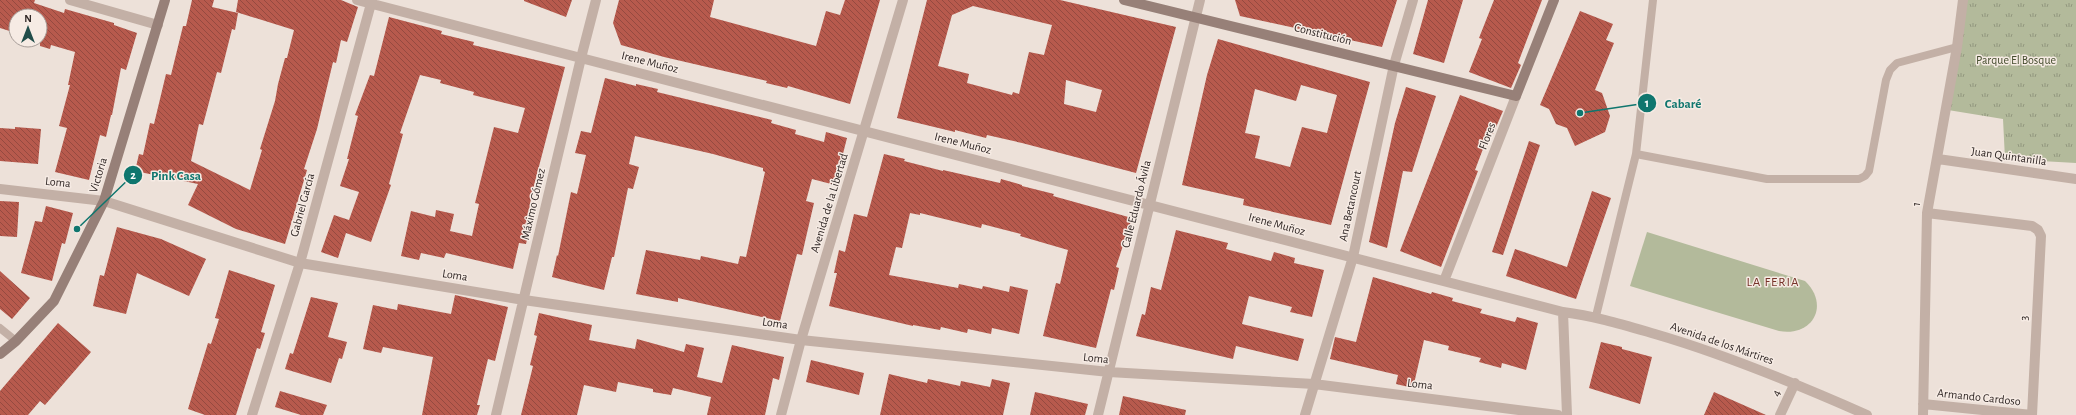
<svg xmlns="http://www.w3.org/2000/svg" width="2076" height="415" font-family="'Alegreya Sans',sans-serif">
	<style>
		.park { fill: url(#park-tufts) }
		.garden { fill: #b3ba9b }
		.building { fill: url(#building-back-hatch); fill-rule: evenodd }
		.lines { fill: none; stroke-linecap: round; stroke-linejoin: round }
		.lane { stroke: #c3b0a6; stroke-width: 8 }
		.street { stroke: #c3b0a6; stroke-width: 10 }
		.secondary { stroke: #978078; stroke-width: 10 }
		.labels { text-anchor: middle; stroke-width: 3; stroke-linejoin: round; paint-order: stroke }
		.street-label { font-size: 12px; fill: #312826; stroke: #f6ebe4 }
		.park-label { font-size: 12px; fill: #444c2d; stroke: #f6ebe4 }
		.neighbourhood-label { font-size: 13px; letter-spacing: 1px; fill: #763229; stroke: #f6ebe4 }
		.leader { fill: none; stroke: #0f766e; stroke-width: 1.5 }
		.callout-dot { fill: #0f766e; stroke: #f6ebe4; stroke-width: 1.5 }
		.mark-label { font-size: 12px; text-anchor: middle; font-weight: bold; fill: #fff }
		.callout-label { font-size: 13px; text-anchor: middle; font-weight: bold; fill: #0f766e; stroke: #f6ebe4; stroke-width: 3; stroke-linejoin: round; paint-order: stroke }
	</style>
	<defs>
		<pattern id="park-tufts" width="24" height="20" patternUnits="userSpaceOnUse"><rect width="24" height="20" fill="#b3ba9b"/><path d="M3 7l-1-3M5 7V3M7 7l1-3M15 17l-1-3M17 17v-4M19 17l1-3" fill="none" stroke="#92977e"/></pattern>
		<pattern id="building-back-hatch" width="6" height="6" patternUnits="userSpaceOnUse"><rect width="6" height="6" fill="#b75a4d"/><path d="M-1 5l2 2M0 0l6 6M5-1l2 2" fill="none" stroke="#954a40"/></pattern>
	</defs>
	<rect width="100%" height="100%" fill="#ede1d9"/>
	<path class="park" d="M 1963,0 L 2076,0 L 2076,163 L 2005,159 L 2003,119 L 1948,110 Z"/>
	<path class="garden" d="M 1647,232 L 1805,281 C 1830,305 1813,337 1779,331 L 1630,286 Z"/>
	<path class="building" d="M 0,0 L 35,0 L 34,3 L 64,13 L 65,9 L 114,23 L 114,25 L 137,33 L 126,70 L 121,68 L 112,115 L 111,115 L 106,137 L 100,135 L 89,180 L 55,172 L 67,128 L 59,126 L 70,85 L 68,85 L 75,52 L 51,45 L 50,49 L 40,46 L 40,16 L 16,16 L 16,33 L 0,28 Z
		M 192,0 L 214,0 L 212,7 L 238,13 L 235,30 L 232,29 L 221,73 L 217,72 L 203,125 L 199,124 L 191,161 L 250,190 L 262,150 L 260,149 L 275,101 L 278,84 L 285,58 L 287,58 L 294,30 L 236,12 L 238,0 L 341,0 L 358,7 L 347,42 L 341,40 L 336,63 L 333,62 L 317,129 L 304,169 L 307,170 L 285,244 L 236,229 L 188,205 L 198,184 L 135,171 L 139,154 L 143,155 L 150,123 L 154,124 L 166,74 L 171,75 L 183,26 L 186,26 Z
		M 524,0 L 572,0 L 566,17 L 524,1 Z
		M 619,0 L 714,0 L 710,17 L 816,46 L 826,11 L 840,15 L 845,0 L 880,0 L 850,104 L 788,86 L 787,88 L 766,83 L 767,81 L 664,57 L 621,45 L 613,23 Z
		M 927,0 L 1060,0 L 1176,27 L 1136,173 L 1022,143 L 987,135 L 986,138 L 955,130 L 955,132 L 897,118 ZM 973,6 L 1052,25 L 1044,55 L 1029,52 L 1019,94 L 1013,92 L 1012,95 L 967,83 L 969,74 L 938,66 L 952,15 ZM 1066,80 L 1102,90 L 1096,112 L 1064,104 Z
		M 1235,0 L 1397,0 L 1382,47 L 1240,16 Z
		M 1428,0 L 1463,0 L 1444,63 L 1413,54 Z
		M 1494,0 L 1542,0 L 1518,63 L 1521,65 L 1511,88 L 1469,72 L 1482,39 L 1479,38 Z
		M 1580,11 L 1613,24 L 1606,40 L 1614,43 L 1595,90 L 1602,93 L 1610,116 L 1605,132 L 1575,146 L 1567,128 L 1556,124 L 1549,109 L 1540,105 Z
		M 389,17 L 442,31 L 441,34 L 474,42 L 473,45 L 565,67 L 532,193 L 527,221 L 531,222 L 526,244 L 519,243 L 513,269 L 446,253 L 444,258 L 421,253 L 419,260 L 401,256 L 411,211 L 435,217 L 436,210 L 454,214 L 450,231 L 472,236 L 479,204 L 475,203 L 494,127 L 518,133 L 525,108 L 473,95 L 474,92 L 440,83 L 441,80 L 420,75 L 400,133 L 403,134 L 389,184 L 391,185 L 371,242 L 346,233 L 338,258 L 321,252 L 334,215 L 349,220 L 359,192 L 340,186 L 349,159 L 347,159 L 358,116 L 355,115 L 370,75 L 374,76 Z
		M 1218,39 L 1370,82 L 1331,225 L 1243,205 L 1244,199 L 1182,185 L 1207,75 ZM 1301,85 L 1337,95 L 1327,133 L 1302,127 L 1290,167 L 1255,158 L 1260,136 L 1245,133 L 1255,89 L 1296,101 Z
		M 605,78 L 636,86 L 636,84 L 658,89 L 657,92 L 772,120 L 771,123 L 796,130 L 795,134 L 824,142 L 826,132 L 847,138 L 835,185 L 812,179 L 806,201 L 814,203 L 807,233 L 802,255 L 797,254 L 780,321 L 678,298 L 678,302 L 636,294 L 646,250 L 700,260 L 701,256 L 738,264 L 740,256 L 746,257 L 765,172 L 763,171 L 763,168 L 713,154 L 635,136 L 629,164 L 639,167 L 633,189 L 628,188 L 614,257 L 612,257 L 604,290 L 552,277 L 557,255 L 558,256 L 571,192 L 577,194 L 586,155 L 575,153 L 581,131 L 591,133 Z
		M 1406,87 L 1436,96 L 1412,172 L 1403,171 L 1387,248 L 1369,242 L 1395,123 Z
		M 1460,95 L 1503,111 L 1493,134 L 1489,133 L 1475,170 L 1478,171 L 1441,267 L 1400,251 Z
		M 15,127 L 41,129 L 38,164 L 0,161 L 0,128 L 15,129 Z
		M 1529,141 L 1540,145 L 1503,255 L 1492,252 Z
		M 884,154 L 905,159 L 904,161 L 943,171 L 943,170 L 1000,183 L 1001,179 L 1022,185 L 1022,186 L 1054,194 L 1053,196 L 1132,218 L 1116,267 L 1119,268 L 1114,290 L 1111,289 L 1096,348 L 1043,336 L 1056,283 L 1060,284 L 1068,250 L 1020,236 L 1021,234 L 982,224 L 981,228 L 920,213 L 920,215 L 910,213 L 902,248 L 896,247 L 889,275 L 958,288 L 959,284 L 982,289 L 983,286 L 1009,292 L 1010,286 L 1028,290 L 1019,334 L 992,328 L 991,334 L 968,329 L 967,333 L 941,327 L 940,330 L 913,325 L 913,326 L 829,306 L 837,273 L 834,273 L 839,250 L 845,252 L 854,214 L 867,217 Z
		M 1592,191 L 1611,198 L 1576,299 L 1506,276 L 1515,249 L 1567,267 Z
		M 0,201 L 19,202 L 17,237 L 0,236 Z
		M 46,206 L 73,213 L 65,244 L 62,243 L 52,281 L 21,273 L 35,221 L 42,222 Z
		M 117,227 L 161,239 L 206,259 L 189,296 L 137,273 L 126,314 L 93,306 L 100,275 L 104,276 Z
		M 1176,230 L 1228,243 L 1226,249 L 1271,261 L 1274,252 L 1295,258 L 1294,263 L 1324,270 L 1312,317 L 1290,312 L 1292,307 L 1249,296 L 1242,324 L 1304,339 L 1298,361 L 1236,346 L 1233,359 L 1136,336 L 1142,314 L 1145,315 L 1151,287 L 1161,290 Z
		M 229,270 L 275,285 L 261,332 L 265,333 L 260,349 L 257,348 L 236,415 L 205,415 L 188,409 L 208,343 L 211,344 L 219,319 L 215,318 Z
		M 0,271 L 30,298 L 12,319 L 0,309 Z
		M 1373,277 L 1431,294 L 1432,292 L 1453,298 L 1452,301 L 1482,309 L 1480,313 L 1515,322 L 1517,317 L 1538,323 L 1526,370 L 1502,363 L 1501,368 L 1479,362 L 1481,358 L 1448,350 L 1449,346 L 1424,340 L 1413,388 L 1396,384 L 1398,375 L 1330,359 L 1335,337 L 1356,342 Z
		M 455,295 L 508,307 L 495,361 L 488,359 L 477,405 L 480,405 L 477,415 L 422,415 L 433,357 L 383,347 L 381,353 L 363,349 L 373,305 L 397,310 L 398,304 L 451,314 Z
		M 311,297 L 338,303 L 328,337 L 347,342 L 342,359 L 339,358 L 331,383 L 285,369 L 290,353 L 293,354 Z
		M 539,313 L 592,325 L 589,340 L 635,349 L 637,339 L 684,352 L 686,344 L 704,348 L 697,377 L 722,383 L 732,345 L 784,357 L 779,380 L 773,378 L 765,415 L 707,415 L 711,397 L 673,388 L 671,395 L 653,392 L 653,389 L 618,382 L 616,392 L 584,385 L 577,415 L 521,415 L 533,366 L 530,365 L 537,336 L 534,335 Z
		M 58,323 L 91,352 L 45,405 L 40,401 L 28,415 L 0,415 L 0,391 Z
		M 1601,342 L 1622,347 L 1622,349 L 1652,357 L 1640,404 L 1589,388 Z
		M 811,360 L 864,373 L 859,395 L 806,382 Z
		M 889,374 L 927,383 L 928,379 L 960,386 L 961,381 L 990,387 L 992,379 L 1010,383 L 1003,415 L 880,415 Z
		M 280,391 L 327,405 L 323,415 L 301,415 L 275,407 Z
		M 1035,392 L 1088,404 L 1085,415 L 1030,415 Z
		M 1714,392 L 1766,415 L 1704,415 Z
		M 1123,396 L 1186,410 L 1185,415 L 1119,415 Z"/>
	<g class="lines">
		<path class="lane" d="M 1636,154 L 1767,179 L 1859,179 L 1865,176 L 1869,171 L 1886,80 L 1890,70 L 1897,63 L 1957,47
			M 1596,316 L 1636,154 L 1653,0
			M 0,328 L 16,341"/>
		<path class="street" d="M 70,0 L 158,25
			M 357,0 L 1563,312 C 1595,316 1624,325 1655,334 C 1727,355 1797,384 1867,415
			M 1938,159 L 2076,179
			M 0,189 L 104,201 L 300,263 L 524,300 L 801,340 L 1109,372 L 1314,384 L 1558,415
			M 1927,213 L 2032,226 L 2038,230 L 2041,236 L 2032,415
			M 1444,281 L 1516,96
			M 1563,312 L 1567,415
			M 1923,404 L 2032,415
			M 252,415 L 300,263 L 372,0
			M 496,415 L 581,58 L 596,0
			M 781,415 L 801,340 L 903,0
			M 1098,415 L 1200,0
			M 1305,415 L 1353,257 L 1394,65 L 1413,0
			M 1780,415 L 1795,383
			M 1923,415 L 1927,213 L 1957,47 L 1963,0"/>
		<path class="secondary" d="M 1124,0 L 1516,96 L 1554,0
			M 0,354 L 16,341 L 54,301 L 104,201 L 165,0"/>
	</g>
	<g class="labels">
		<g class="street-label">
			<text transform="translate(1323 34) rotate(14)" y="4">Constitución</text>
			<text transform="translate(650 62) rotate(14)" y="4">Irene Muñoz</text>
			<text transform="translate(1487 136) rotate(-69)" y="4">Flores</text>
			<text transform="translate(963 143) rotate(14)" y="4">Irene Muñoz</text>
			<text transform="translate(2009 156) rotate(8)" y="4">Juan Quintanilla</text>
			<text transform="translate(98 175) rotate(-73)" y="4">Victoria</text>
			<text transform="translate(58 182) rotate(6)" y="4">Loma</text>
			<text transform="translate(829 203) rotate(-73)" y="4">Avenida de la Libertad</text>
			<text transform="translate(533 204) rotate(-77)" y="4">Máximo Gómez</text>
			<text transform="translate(1136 204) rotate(-76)" y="4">Calle Eduardo Ávila</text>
			<text transform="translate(1916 204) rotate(-80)" y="4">1</text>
			<text transform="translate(302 205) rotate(-75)" y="4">Gabriel García</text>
			<text transform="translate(1350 206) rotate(-78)" y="4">Ana Betancourt</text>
			<text transform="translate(1277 224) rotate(15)" y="4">Irene Muñoz</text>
			<text transform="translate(455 275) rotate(9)" y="4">Loma</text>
			<text transform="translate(2024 318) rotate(-87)" y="4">3</text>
			<text transform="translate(775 323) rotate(8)" y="4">Loma</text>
			<text transform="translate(1722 343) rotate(19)" y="4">Avenida de los Mártires</text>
			<text transform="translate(1096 358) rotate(6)" y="4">Loma</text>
			<text transform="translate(1420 384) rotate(7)" y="4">Loma</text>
			<text transform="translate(1776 393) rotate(-64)" y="4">4</text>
			<text transform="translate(1979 397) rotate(6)" y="4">Armando Cardoso</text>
		</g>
		<g class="park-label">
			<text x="2016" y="64">Parque El Bosque</text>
		</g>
		<g class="neighbourhood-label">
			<text x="1773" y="286">LA FERIA</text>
		</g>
	</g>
	<path class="leader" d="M1580 113L1647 103M77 229L133 175"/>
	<g class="callout-dot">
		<circle cx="1580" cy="113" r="4"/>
		<circle cx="77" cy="229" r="4"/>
		<circle cx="1647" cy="103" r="10"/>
		<circle cx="133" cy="175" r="10"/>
	</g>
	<g class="mark-label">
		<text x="1647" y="107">1</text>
		<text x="133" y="179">2</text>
	</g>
	<g class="callout-label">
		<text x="1683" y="108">Cabaré</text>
		<text x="176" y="180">Pink Casa</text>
	</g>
	<g transform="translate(28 28)"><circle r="19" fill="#f6ebe4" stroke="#a79d98"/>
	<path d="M0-3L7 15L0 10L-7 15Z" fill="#214d4a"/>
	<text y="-6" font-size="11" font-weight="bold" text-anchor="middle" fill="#312826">N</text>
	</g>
</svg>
